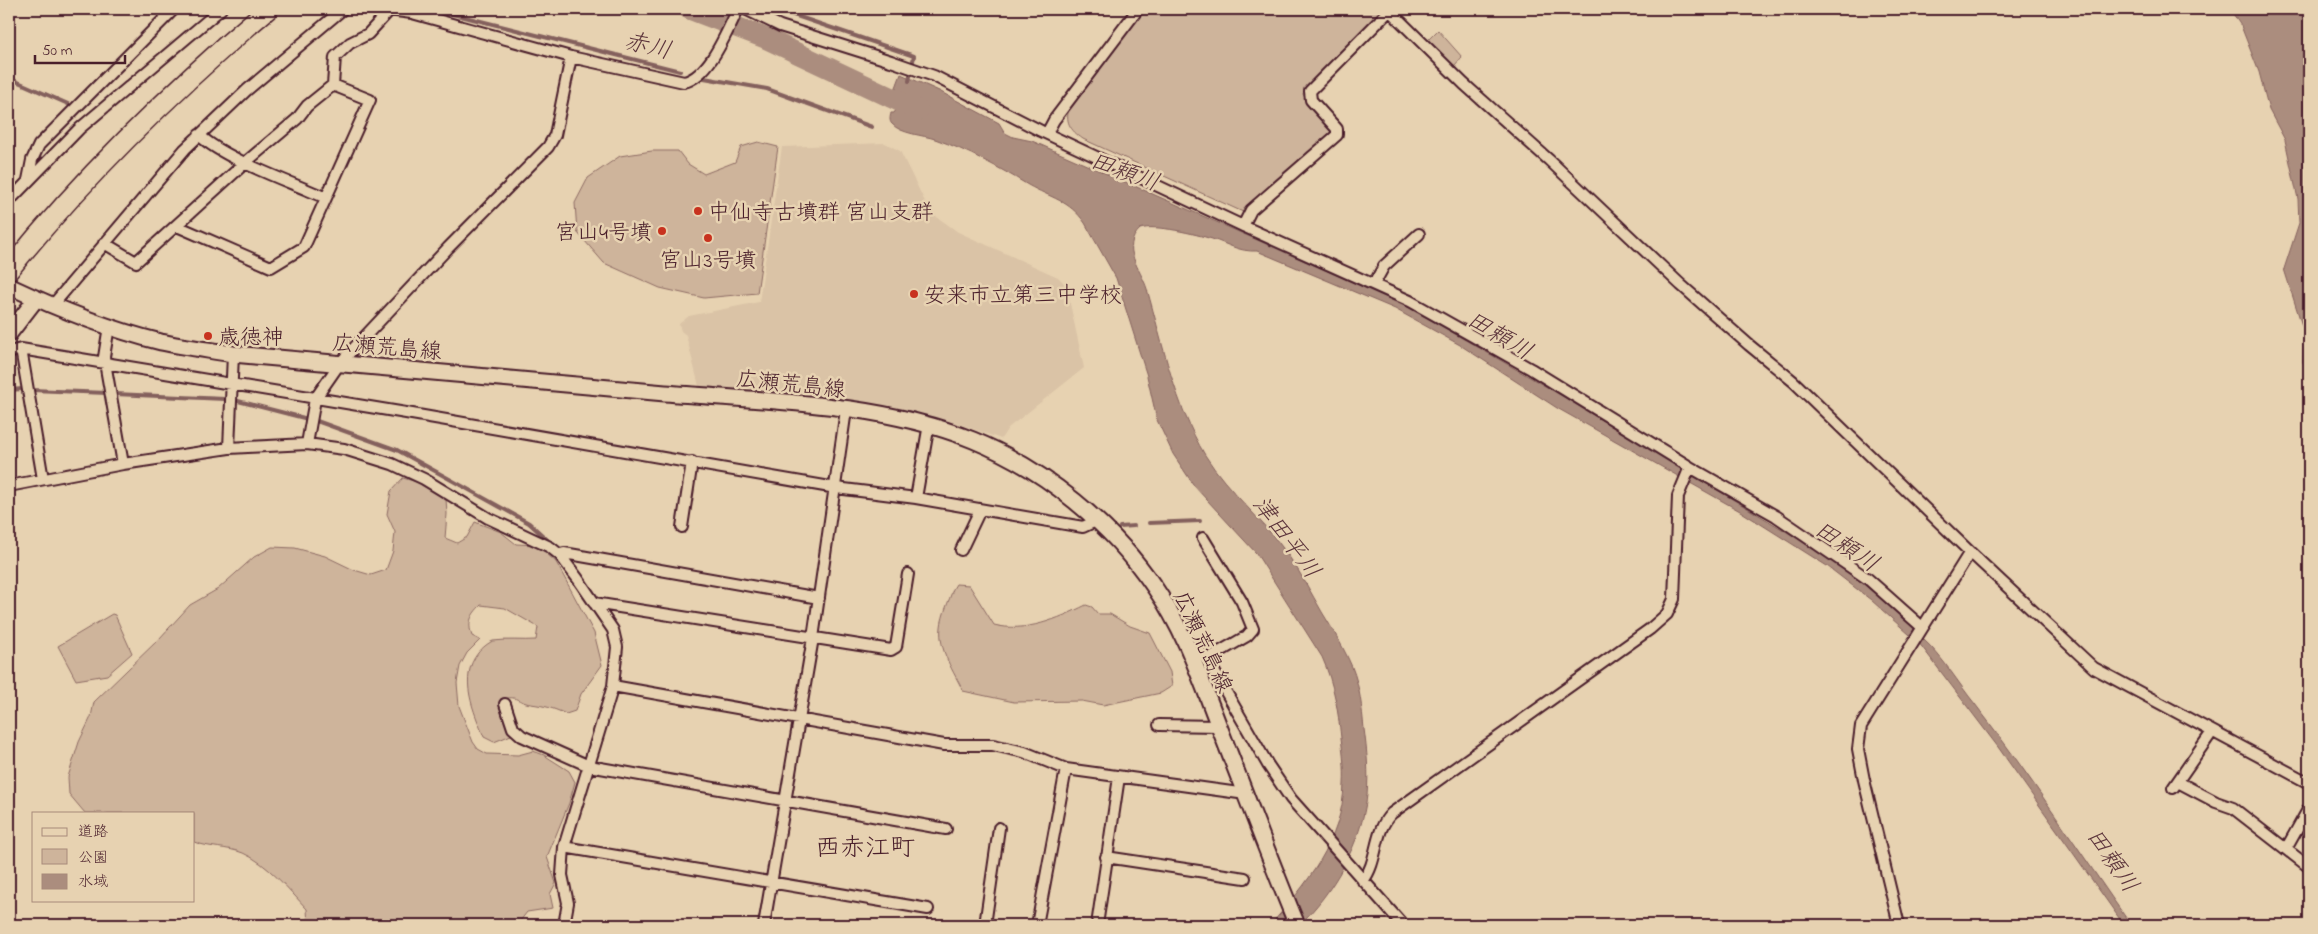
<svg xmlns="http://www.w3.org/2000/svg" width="2318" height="934" font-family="'Indie Flower','Klee One',sans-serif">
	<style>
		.built { fill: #dac3a6 }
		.green { fill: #ceb49b; stroke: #8c6a63 }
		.water { fill: #ab8d7e; stroke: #84615d }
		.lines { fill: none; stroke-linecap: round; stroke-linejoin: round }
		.stream { stroke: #84615d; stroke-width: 4 }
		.river { stroke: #ab8d7e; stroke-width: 21 }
		.street-casing { stroke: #4a1f2b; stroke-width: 14 }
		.secondary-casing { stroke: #4a1f2b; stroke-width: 19 }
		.highway-casing { stroke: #4a1f2b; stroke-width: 22 }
		.street { stroke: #e7d2b1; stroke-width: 10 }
		.secondary { stroke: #e7d2b1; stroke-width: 15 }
		.highway { stroke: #e7d2b1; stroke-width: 19 }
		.poi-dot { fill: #c8321e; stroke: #e7d2b1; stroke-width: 2 }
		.labels { text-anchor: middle; stroke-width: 5; stroke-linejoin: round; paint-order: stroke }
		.poi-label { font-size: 22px; fill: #4a1f2b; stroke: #e7d2b1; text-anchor: start }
		.street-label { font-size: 22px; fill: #4a1f2b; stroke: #e7d2b1 }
		.water-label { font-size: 24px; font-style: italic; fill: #5d353c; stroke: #e7d2b1 }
		.quarter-label { font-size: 25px; fill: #4a1f2b; stroke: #e7d2b1 }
	</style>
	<rect width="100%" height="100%" fill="#e7d2b1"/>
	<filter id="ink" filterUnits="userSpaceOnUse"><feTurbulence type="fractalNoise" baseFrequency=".02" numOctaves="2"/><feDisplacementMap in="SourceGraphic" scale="10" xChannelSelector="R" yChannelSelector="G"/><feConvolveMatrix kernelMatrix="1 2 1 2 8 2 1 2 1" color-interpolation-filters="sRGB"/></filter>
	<g filter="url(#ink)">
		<path class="built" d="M 885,143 L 900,151 L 930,212 L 958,232 L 1058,277 L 1066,285 L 1084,368 L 1008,428 L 1001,439 L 959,424 L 891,408 L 700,390 L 686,335 L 681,331 L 679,324 L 689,316 L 759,302 L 782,147 Z"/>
		<path class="green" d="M 1144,9 L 1379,9 L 1383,13 L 1304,91 L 1303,94 L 1306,100 L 1332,127 L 1332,135 L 1243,212 L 1083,139 C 1070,130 1064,121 1070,106 Z
			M 1438,30 L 1462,57 L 1454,66 L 1427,41 Z
			M 758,142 L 778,147 L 757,293 L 704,298 L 660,288 L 604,263 L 577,232 L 575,203 L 588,178 L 620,156 L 652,151 L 678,151 L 688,164 L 704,174 L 735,162 L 741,147 Z
			M 403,478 L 424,484 L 446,499 L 447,514 L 445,538 L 457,543 L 467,537 L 475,522 L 501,532 L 516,544 L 537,545 L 556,562 L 594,633 L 602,665 L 581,694 L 575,711 L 566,714 C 553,708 545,706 531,704 C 516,702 516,693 500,701 C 502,716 507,721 511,735 L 494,742 L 484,737 C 474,712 458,678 478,653 C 482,648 488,643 493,641 C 507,639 523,641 536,640 L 538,627 L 505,608 L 481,605 C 471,615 467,622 472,636 L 480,640 L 467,653 L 460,666 L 457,683 L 459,706 L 473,742 L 478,749 L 487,754 L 518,755 L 533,751 L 544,755 L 569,771 L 575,782 L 569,803 L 547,857 L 556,883 L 550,894 L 553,908 L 527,912 L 517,925 L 308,925 L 307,909 C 288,889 268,864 243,853 C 228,847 209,848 194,842 L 194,813 L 85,813 L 69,794 L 68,777 L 79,742 L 91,717 L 94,702 L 159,639 L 190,605 L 218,589 L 254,557 L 272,547 L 295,548 L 325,556 L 354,570 L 371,575 L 386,570 L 393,551 L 395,532 L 387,514 L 391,491 Z
			M 956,584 L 969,585 L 994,625 C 1025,633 1058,619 1086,605 L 1092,607 L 1098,614 L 1110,614 L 1130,626 L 1150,633 L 1170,672 L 1172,686 L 1161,693 L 1103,705 L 1082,701 L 1014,702 L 963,691 C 954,672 938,649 941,627 C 942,615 949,601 953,589 Z
			M 112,614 L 115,615 L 132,653 L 107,675 L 76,680 L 58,646 Z"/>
		<path class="water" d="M 2230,9 L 2299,9 L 2309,34 L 2309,373 L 2303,362 L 2304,332 L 2284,269 L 2299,223 L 2298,199 L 2285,140 L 2269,110 L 2259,72 L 2241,26 Z
			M 901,74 L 939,91 L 999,123 L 1005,133 L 1013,137 L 1032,141 L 1405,305 L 1557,393 L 1810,546 L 1859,580 L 1915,628 L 1910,635 L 1871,600 L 1827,566 L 1740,511 L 1557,408 L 1460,345 L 1395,309 L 1257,251 C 1239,252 1228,244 1212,239 C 1196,234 1155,224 1140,229 C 1120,248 1141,269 1147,289 C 1163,345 1175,405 1205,455 C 1228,492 1263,519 1288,555 C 1301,573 1311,593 1322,612 C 1333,630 1344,648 1352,667 C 1360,687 1362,708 1364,729 C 1367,751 1369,773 1367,795 C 1362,842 1333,893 1299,925 L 1270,925 C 1306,886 1343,839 1344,784 C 1345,769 1343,753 1341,738 C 1338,710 1334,684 1322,657 L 1256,553 L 1195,487 L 1173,454 L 1157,420 L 1147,376 L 1116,278 L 1085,223 C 1069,200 1051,198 1028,185 C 998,167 969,151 935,139 C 923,135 901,134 892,124 C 889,121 890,117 891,113 L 894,113 L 896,110 L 889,106 Z
			M 1923,639 C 1943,657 1958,683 1975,704 C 2030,775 2079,851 2131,925 L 2124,925 L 1998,747 L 1919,643 Z"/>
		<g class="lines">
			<path class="stream" d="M 433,9 L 680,71
				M 776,9 L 914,56 L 909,81
				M 9,78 L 68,104
				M 704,78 L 767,89 L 872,127
				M 9,390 L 23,389
				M 32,390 L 107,393
				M 115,394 L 225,399
				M 234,400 L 308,419
				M 314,420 L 397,450 L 529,523 L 552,544
				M 1149,523 L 1200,521
				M 1120,527 L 1134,526"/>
			<path class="river" d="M 689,9 L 765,38 L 918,110"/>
			<defs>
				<path id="street" d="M 380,9 L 412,13 L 571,57 L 684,82 C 710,76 727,31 738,9
					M 745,9 L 780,26 L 891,61 L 934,76 L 1041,131 L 1243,226 L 1410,301 L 1531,369 L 1690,467 L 1776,516 L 1868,579 L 1922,627
					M 1388,9 L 1464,84 L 1549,160 L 1681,285 L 1749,345 L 1793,381 L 1970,552 L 2094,668 L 2309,783
					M 1047,133 L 1054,120 L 1138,9
					M 199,135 C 226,160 291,182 326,198
					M 28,180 L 32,160 L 39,145 L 174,9
					M 9,201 L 79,129 L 221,9
					M 177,226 L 271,267 L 304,247 L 370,100 L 333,85
					M 1243,226 L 1251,210 L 1337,135 L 1337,129 L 1311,100 L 1310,91 L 1390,10
					M 104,243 L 136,262 L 246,162 L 297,119 L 307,106 L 333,85 L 335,57 L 350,43 L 368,34 L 389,11
					M 1374,284 L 1384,266 L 1419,234
					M 52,306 L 185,149 L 247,90 L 343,9
					M 109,326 L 104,357 L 123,464
					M 21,349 L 43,479
					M 9,354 L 13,351 L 21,349 L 412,414 L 836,488 L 916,498 L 1083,527 L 1096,521
					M 307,444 L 315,399 L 340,363 L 448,248 L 548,147 L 555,135 L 571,57
					M 229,448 L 233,354
					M 9,486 L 123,464 L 229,448 L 307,444 L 344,449 L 392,464 L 424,479 L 488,518 L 550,547 L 560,555 L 578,579 L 613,630 L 617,647 L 613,686 L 564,847 L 562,875 L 568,903 L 564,925
					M 916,498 L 929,424
					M 682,527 L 692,462
					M 1203,538 L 1242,602 L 1253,629 L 1247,636 L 1207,659
					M 961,550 L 980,510
					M 560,555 L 564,553 L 819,598
					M 594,603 L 891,650 L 896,647 L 908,574
					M 1191,653 L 1199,652 L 1207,659 L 1268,765 L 1291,799 L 1403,925
					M 613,686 L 944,745 L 993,745 L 1024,752 L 1066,769 L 1246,794
					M 505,704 L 513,728 L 522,736 L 589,766 L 946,829
					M 1159,725 L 1219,726
					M 2178,782 L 2216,802 L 2233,808 L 2309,867
					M 2173,788 L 2212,732
					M 564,847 L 928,909
					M 2286,849 L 2309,808
					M 1106,857 L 1245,878
					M 1363,881 C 1379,860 1373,831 1392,813 L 1650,629 L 1667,614 L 1674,599 L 1678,496 L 1690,467
					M 764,925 L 813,638 L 846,410
					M 985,925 L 999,828
					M 1037,925 L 1066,769
					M 1097,925 L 1119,777
					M 1899,925 L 1864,780 L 1858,749 L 1861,726 L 1970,552"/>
				<path id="secondary" d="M 9,286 C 58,309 108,329 161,342 C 184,347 209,350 233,354 C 377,367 521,380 665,393 C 766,401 879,402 973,440 C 1044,469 1112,524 1155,588 C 1185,631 1201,680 1220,729 C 1246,795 1270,860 1297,925
					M 9,334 L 36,299"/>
				<path id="highway" d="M 9,270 C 86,174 174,89 268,9"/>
			</defs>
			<use href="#street" class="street-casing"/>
			<use href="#secondary" class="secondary-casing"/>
			<use href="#highway" class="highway-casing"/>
			<use href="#street" class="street"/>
			<use href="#secondary" class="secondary"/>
			<use href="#highway" class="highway"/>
		</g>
	</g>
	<g class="poi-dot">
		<circle cx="698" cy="211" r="5"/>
		<circle cx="662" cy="231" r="5"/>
		<circle cx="708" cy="238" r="5"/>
		<circle cx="914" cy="294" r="5"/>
		<circle cx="208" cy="336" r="5"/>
	</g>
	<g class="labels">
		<g class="poi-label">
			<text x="708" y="219">中仙寺古墳群 宮山支群</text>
			<text x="652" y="239" text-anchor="end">宮山4号墳</text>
			<text x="708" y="267" text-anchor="middle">宮山3号墳</text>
			<text x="924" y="302">安来市立第三中学校</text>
			<text x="218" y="344">歳徳神</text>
		</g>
		<g class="street-label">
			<text transform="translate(387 346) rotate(5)" y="8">広瀬荒島線</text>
			<text transform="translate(791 383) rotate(6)" y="8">広瀬荒島線</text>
			<text transform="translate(1204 641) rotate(65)" y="8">広瀬荒島線</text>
		</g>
		<g class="water-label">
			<text transform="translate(648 45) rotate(14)" y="8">赤川</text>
			<text transform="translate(1125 171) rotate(20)" y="8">田頼川</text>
			<text transform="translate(1500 335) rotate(31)" y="8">田頼川</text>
			<text transform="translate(1287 537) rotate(53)" y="8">津田平川</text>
			<text transform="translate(1847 546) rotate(34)" y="8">田頼川</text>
			<text transform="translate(2113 860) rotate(55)" y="8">田頼川</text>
		</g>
		<g class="quarter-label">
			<text x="865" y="855">西赤江町</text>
		</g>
	</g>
	<rect width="2318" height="934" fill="none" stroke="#e7d2b1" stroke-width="30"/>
	<rect x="15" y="15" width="2288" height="904" fill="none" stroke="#4a1f2b" stroke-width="2" filter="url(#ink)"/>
	<rect x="32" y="812" width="162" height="90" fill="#e7d2b1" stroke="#a88a7b"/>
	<rect x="42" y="828" width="25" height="8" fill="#e7d2b1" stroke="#a88a7b"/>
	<text x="78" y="836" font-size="15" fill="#4a1f2b">道路</text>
	<rect x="42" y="849" width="25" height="15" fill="#ceb49b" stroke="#a88a7b"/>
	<text x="78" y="862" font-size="15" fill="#4a1f2b">公園</text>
	<rect x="42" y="874" width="25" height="15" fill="#ab8d7e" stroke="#a88a7b"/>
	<text x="78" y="886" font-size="15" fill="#4a1f2b">水域</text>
	<path d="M35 55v8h90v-8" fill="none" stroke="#4a1f2b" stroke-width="2.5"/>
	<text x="42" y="55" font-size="15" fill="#4a1f2b" stroke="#e7d2b1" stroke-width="4" paint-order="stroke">50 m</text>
</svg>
